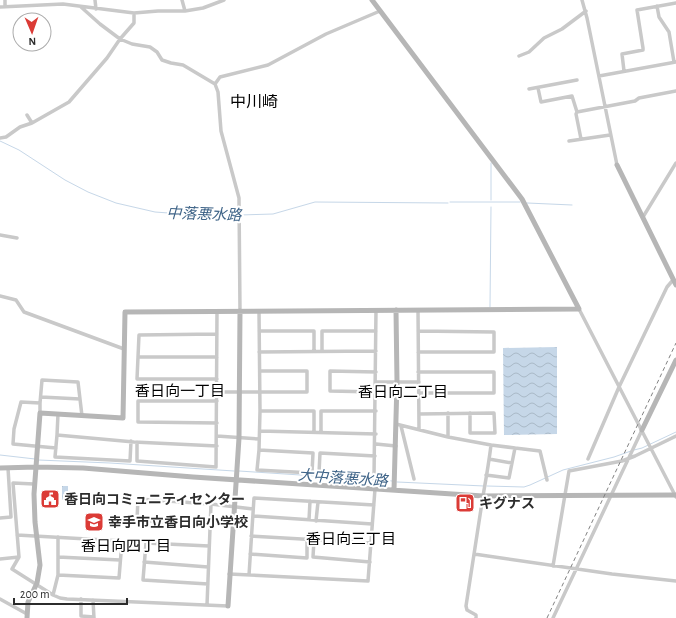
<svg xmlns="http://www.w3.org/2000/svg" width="676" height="618" font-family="'Alegreya Sans','Noto Sans JP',sans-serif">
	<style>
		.water { fill: url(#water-waves) }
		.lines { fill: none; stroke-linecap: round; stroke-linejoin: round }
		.stream { stroke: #c6d7e8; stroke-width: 1 }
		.street { stroke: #c9c9c9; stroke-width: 3.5 }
		.secondary { stroke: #b6b6b6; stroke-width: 5 }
		.rail { stroke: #818181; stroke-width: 1; stroke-dasharray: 4 3; stroke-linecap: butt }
		.labels { text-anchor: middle; stroke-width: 4; stroke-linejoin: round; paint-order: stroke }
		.poi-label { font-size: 14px; font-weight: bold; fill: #2c2c2c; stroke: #fff; text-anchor: start }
		.water-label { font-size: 15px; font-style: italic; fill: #3f6488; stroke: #fff }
		.neighbourhood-label { font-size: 15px; fill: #000; stroke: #fff }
		.quarter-label { font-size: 16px; fill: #000; stroke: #fff }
	</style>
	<defs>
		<pattern id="water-waves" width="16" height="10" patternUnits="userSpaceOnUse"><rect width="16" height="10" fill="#c6d7e8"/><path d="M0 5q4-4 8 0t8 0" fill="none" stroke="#aab9c7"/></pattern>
	</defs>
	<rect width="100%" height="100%" fill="#fff"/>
	<path class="water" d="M 557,347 L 557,434 L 504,435 L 503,348 Z
		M 62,486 L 68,486 L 68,500 L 62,500 Z"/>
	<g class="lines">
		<path class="stream" d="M 0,141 L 19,150 L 65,180 L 88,192 L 116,203 L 155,212 L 223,217 L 237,216
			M 491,200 L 491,163
			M 450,202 L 520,202
			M 527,203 L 572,205
			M 240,215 L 273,214 L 315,202 L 448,203
			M 490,307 L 491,207
			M 634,450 L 642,448 L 676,432
			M 0,455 L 35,459
			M 38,460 L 110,463 L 234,471
			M 239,471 L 392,481
			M 397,482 L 484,486
			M 487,486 L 524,487 L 530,485 L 563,470 L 614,457 L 631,451"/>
		<path class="street" d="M 5,0 L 5,7
			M 95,0 L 96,9
			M 182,0 L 185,11
			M 582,0 L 587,18 L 617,165
			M 657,6 L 659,17 L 669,32 L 674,62
			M 0,7 L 63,4 L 134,13 L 158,11 L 185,11 L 203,8 L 224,0
			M 81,7 L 100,24 L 120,39 L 134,23 L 134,13
			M 519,56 L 529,52 L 544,38 L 562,29 L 586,11
			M 624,71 L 622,54 L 643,50 L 643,48 L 637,10 L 676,3
			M 599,76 L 676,62
			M 215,84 L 220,77 L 268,65 L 326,34 L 380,11
			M 538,88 L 541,102 L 572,96 L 577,112
			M 529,89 L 577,80
			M 27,115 L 32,123
			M 0,138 L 6,137 L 20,127 L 32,123 L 69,102 L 107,58 L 120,39 L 132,44 L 150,47 L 157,52 L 162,60 L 171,63 L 183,65 L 215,84 L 218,92 L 221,131 L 239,198 L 240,311
			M 581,139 L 576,114 L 577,112 L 635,101 L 639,98 L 676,91
			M 569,141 L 610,135
			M 643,217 L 676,163
			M 0,235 L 17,238
			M 0,296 L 16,300 L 24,312 L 124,349
			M 579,309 L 676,497
			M 418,310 L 419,429
			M 259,311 L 260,411 L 259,450 L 313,453 L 312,473 L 257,470 L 259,450
			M 259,331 L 314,331 L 314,351
			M 418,331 L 494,332 L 494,352 L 418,352
			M 322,351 L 322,331 L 376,331
			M 259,352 L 376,351
			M 138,357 L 217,357
			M 376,372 L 330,371 L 330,391 L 376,392
			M 418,372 L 494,372 L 494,393 L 419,393
			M 217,379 L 137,379 L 139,335 L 217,334
			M 376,382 L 419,382
			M 217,392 L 307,392 L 307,371 L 260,371
			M 41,397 L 80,399
			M 40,403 L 42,380 L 78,382 L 82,416
			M 260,411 L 314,411 L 314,432
			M 40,413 L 40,403 L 21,402 L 14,429 L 13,444 L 56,448
			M 448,413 L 448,437
			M 58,414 L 57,435 L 134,442 L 217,446
			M 419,414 L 494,413 L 495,433 L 470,433 L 470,413
			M 217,423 L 138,422 L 138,401 L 217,401
			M 396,424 L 448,437 L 491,445
			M 401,426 L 414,479
			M 260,431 L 376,434
			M 321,432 L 321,411 L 376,411
			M 57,435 L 55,457 L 130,461 L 131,441
			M 217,436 L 259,439
			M 137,442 L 137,461 L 216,467 L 217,311
			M 376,444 L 396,446
			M 515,448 L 540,451 L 547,480
			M 375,456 L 320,453 L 319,473 L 374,477 L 376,310
			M 489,459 L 512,463
			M 588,459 L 619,387 L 667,287 L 673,280
			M 34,484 L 13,483 L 19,557 L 12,569 L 53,595 L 60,598 L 67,599 L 228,606
			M 253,516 L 372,524
			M 0,518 L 11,517 L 8,468
			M 309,520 L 310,501
			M 316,521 L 318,502
			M 210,525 L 137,520 L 138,499 L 211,504 L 253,509
			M 17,535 L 122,541 L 119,578 L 58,575
			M 251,536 L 371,543
			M 314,540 L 313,557 L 370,562
			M 250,554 L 307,558 L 307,539
			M 474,554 L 612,574 L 676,581
			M 58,557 L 120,560
			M 0,559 L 19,557
			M 144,562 L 208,567
			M 553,566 L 569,471 L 622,461 L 635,456 L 676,436
			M 229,574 L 368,581 L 375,489
			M 249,575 L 254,498 L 374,505
			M 208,584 L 143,580 L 146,543 L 209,546
			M 53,595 L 58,575 L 58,537
			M 0,599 L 27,614
			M 81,599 L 81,616 L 94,617
			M 93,600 L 94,618
			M 207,605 L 211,504
			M 476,618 L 476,615 L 467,610 L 466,606 L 483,496 C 486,479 489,462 491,445 L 515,448 L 509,478 L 486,475
			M 553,618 L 642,430"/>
		<path class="secondary" d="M 617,165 L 676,285
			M 642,430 L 676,360
			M 0,468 L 36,467 L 83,468 L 193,477 L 483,496 L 676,495
			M 394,490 L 397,382 L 396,310
			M 228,606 L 239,438 L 240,311
			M 27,618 L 28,602 L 37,583 L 40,565 L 35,522 L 34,494 L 40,413 L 123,418 L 125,312 L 579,309 L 522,199 L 372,0"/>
		<path class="rail" d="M 547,618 L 676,343"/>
	</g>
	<defs>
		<symbol id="civic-square" viewBox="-11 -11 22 22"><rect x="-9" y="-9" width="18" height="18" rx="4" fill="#db3b36" stroke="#fff"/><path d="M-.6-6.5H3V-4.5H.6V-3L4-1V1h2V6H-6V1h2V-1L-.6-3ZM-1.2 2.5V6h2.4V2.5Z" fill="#fff"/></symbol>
		<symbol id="fuel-square" viewBox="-11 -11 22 22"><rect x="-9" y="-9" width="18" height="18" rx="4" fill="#db3b36" stroke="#fff"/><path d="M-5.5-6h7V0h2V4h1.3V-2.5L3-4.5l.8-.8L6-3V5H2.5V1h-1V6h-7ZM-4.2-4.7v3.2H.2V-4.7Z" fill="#fff"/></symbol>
		<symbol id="school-square" viewBox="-11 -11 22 22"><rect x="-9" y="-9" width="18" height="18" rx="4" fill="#db3b36" stroke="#fff"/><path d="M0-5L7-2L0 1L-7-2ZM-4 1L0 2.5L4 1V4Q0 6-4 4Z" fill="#fff"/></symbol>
	</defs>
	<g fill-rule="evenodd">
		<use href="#civic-square" x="39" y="488" width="22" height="22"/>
		<use href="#fuel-square" x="454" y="492" width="22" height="22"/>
		<use href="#school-square" x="83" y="511" width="22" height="22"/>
	</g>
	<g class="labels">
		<g class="poi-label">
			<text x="64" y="504">香日向コミュニティセンター</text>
			<text x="479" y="508">キグナス</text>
			<text x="108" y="527">幸手市立香日向小学校</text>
		</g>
		<g class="water-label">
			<text transform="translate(204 214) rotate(2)" y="5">中落悪水路</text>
			<text transform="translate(343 478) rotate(4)" y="5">大中落悪水路</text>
		</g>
		<g class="neighbourhood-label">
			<text x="180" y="396">香日向一丁目</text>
			<text x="403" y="397">香日向二丁目</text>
			<text x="351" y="544">香日向三丁目</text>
			<text x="126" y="551">香日向四丁目</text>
		</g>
		<g class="quarter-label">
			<text x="254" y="107">中川崎</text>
		</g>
	</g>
	<g transform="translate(32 32) rotate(178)"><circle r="19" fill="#ffffff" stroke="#ababab"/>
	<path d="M0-3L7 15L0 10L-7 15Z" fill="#db3b36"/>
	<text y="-6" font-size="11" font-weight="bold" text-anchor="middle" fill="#2c2c2c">N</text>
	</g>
	<path d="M14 598v6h113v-6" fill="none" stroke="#2c2c2c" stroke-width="2"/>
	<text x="20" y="598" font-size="12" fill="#2c2c2c" stroke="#ffffff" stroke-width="3" paint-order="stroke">200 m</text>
</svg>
